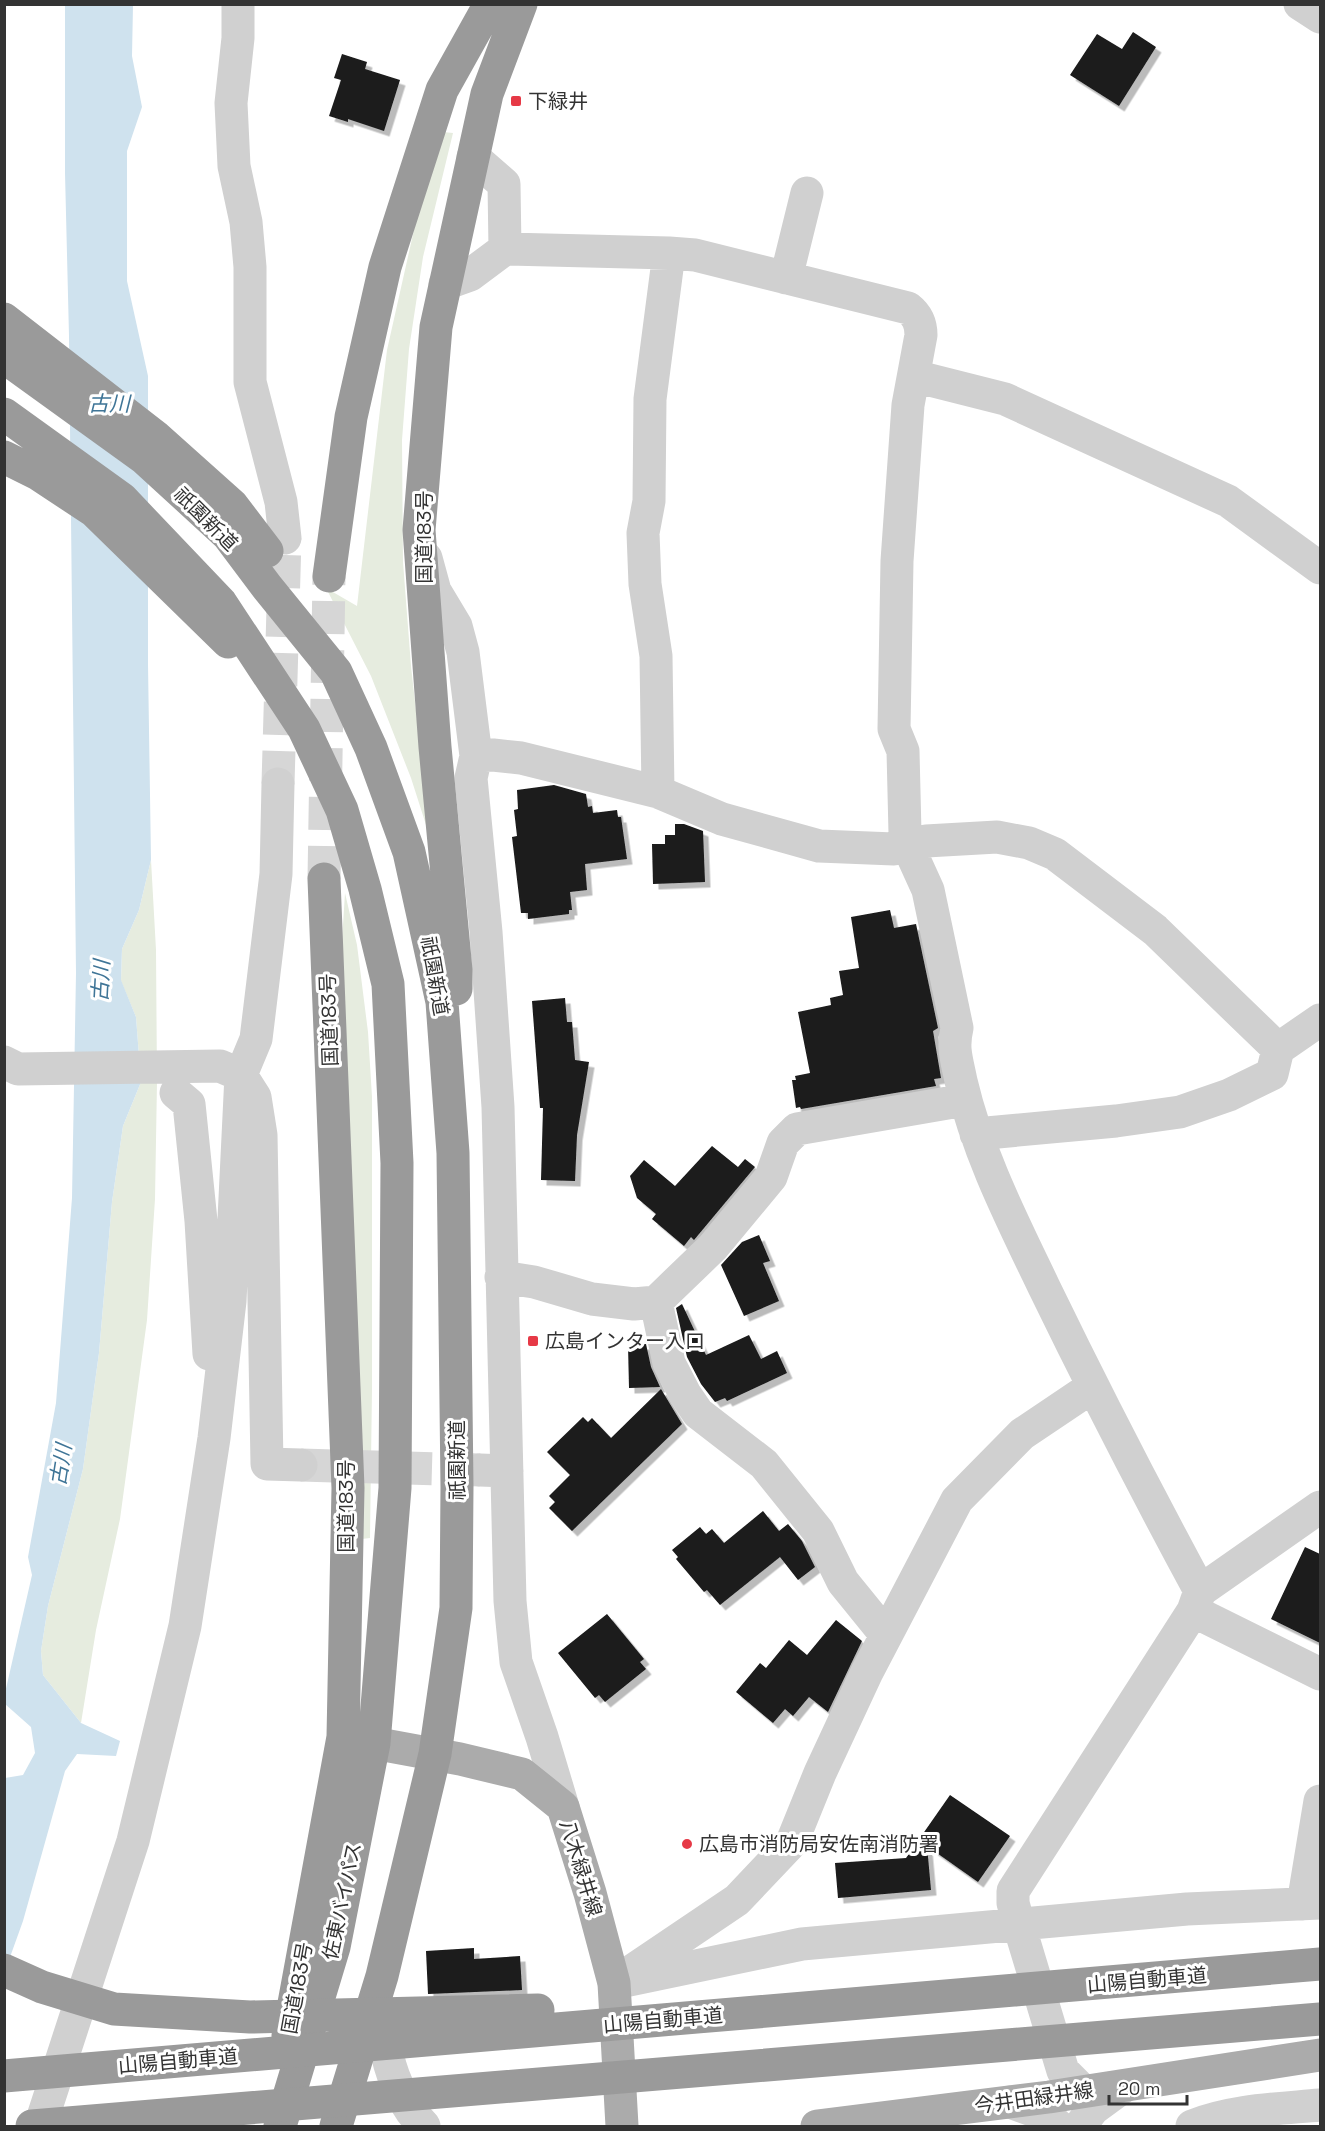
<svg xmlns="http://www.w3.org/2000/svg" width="1325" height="2131" font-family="'Space Grotesk','Noto Sans JP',sans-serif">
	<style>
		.green { fill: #e6ecdf }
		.water { fill: #cfe2ee }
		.building { fill: #1a1a1a; filter: url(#shadow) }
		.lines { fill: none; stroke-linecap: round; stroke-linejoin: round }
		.minor-tunnel { stroke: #d6d6d6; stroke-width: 33; stroke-dasharray: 33 16; stroke-linecap: butt }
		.highway-tunnel { stroke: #d6d6d6; stroke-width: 33; stroke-dasharray: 33 16; stroke-linecap: butt }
		.minor { stroke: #d0d0d0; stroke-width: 33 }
		.major { stroke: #ababab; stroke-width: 33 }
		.highway { stroke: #9a9a9a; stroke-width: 33 }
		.highway-bridge { stroke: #9a9a9a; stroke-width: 33 }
		.poi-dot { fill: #e63946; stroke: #fff; stroke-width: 2 }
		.labels { text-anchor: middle; stroke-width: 6; stroke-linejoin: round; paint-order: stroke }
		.poi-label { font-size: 20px; fill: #333; stroke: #fff; text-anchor: start }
		.street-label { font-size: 20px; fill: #333; stroke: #fff }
		.water-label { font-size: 21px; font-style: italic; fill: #3f7597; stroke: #fff }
	</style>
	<defs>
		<filter id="shadow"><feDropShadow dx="5.5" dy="5.5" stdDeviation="0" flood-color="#0004"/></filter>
	</defs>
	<rect width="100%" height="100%" fill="#fff"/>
	<path class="green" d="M 443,132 L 453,133 L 423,257 L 409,349 L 402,440 L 403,562 L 411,666 L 429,828 L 427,828 L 411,778 L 371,676 L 326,588 L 357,606 L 387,350 L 416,221 Z
		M 151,860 L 156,950 L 157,1082 L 155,1199 L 147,1320 L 120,1519 L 96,1630 L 81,1723 L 43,1675 L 41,1651 L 48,1606 L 83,1469 L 99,1353 L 112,1202 L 123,1126 L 141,1082 L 136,1017 L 121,981 L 122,949 L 139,910 Z
		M 345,893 L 357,945 L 368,1032 L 372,1097 L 372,1388 L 370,1538 L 362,1539 L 342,941 Z"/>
	<path class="water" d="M 65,5 L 133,5 L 132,56 L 142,107 L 127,151 L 127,281 L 148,376 L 148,664 L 151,860 L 139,910 L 122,949 L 121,980 L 136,1017 L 141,1082 L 123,1126 L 112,1202 L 99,1353 L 83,1469 L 48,1606 L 41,1651 L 43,1675 L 81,1723 L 120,1741 L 116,1756 L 77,1754 L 65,1771 L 23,1921 L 5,1971 L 5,1778 L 23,1775 L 35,1753 L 31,1727 L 5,1704 L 5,1693 L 32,1575 L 28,1557 L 56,1403 L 72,1198 L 76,973 L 69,336 L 65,173 Z"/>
	<path class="building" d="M 1133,32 L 1156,47 L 1119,106 L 1070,75 L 1097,34 L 1122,49 Z
		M 342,54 L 367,62 L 365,69 L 400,80 L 384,131 L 348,119 L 348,122 L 329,116 L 341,80 L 334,78 Z
		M 554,785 L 586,794 L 588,807 L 592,806 L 593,813 L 617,810 L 618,817 L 621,817 L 627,859 L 585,864 L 587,890 L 570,892 L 572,910 L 569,910 L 569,914 L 528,919 L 528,913 L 521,913 L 512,837 L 517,836 L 514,810 L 518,809 L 517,790 Z
		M 675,824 L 684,824 L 703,831 L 705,882 L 653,884 L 652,844 L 665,844 L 665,835 L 675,835 Z
		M 890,910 L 894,928 L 916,924 L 938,1028 L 933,1031 L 941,1078 L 934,1079 L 936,1086 L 801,1109 L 800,1107 L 796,1108 L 792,1080 L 796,1080 L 795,1076 L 810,1073 L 798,1012 L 831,1005 L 830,998 L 843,995 L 839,971 L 859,968 L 851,917 Z
		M 565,998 L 567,1022 L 572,1022 L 575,1060 L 589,1062 L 577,1135 L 575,1181 L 541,1180 L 543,1108 L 540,1108 L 532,1001 Z
		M 712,1146 L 738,1167 L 745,1159 L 755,1167 L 699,1234 L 694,1240 L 691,1237 L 684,1246 L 652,1219 L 656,1214 L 637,1198 L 630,1176 L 644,1160 L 675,1186 Z
		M 759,1235 L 770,1261 L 763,1263 L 779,1301 L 744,1316 L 721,1265 L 742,1242 Z
		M 682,1304 L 706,1355 L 749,1335 L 761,1359 L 777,1351 L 787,1373 L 727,1401 L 725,1398 L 715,1402 L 701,1384 L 687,1357 L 676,1308 Z
		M 646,1344 L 651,1367 L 660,1387 L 629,1388 L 628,1345 Z
		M 661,1389 L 682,1424 L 572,1531 L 549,1508 L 555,1502 L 549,1496 L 570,1475 L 547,1452 L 583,1417 L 588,1422 L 592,1418 L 611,1438 Z
		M 763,1511 L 779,1531 L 788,1524 L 802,1541 L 815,1567 L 798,1580 L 780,1557 L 720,1605 L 707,1590 L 704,1592 L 676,1559 L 678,1557 L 672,1550 L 700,1527 L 706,1534 L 712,1529 L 724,1543 Z
		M 1305,1547 L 1320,1554 L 1320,1643 L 1271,1619 Z
		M 607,1614 L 644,1659 L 640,1662 L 646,1669 L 605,1702 L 599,1695 L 595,1698 L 558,1653 Z
		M 836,1620 L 862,1641 L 828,1712 L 809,1697 L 793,1716 L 785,1709 L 773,1723 L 736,1692 L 760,1663 L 766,1668 L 789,1640 L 807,1655 Z
		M 950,1795 L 1010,1836 L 978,1882 L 927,1846 L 931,1890 L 838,1898 L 835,1863 L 906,1858 Z
		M 474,1948 L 474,1959 L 520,1956 L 522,1990 L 428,1994 L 426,1951 Z"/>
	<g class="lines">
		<path class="minor-tunnel" d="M 278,784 L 285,538
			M 301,1465 L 480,1470"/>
		<path class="highway-tunnel" d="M 324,879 L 329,576"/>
		<path class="minor" d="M 238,4 L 238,38 L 231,103 L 234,166 L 246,222 L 250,267 L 250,382 L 281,502 L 285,538
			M 1300,4 L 1320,17
			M 473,157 L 504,184 L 505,249
			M 786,278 L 807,193
			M 445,284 L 470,275 L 505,249 L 669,253 L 695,255 L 908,308 C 917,315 921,323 921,335 L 908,405 L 897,561 L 894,729 L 903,751 L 905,833 L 908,846 L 928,890 L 957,1028 C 952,1049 957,1060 961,1081 C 978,1154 1012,1220 1044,1287 C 1094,1390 1146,1491 1200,1591
			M 914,376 L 1005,399 L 1228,501 L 1320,568
			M 426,558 L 435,591 L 456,626 L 463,652 L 476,756 L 471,778 L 486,932 L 498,1107 L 510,1601 L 516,1662 L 542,1737 L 563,1807
			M 476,756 L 493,755 L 521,758 L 658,792 L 722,819 L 819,846 L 894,849 L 926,841 L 997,837 L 1029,843 L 1055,854 L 1155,930 L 1278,1049 L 1272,1074 L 1229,1095 L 1180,1112 L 1116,1121 L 976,1134
			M 658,792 L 656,656 L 645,584 L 643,533 L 649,501 L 650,399 L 669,253
			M 1278,1049 L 1320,1020
			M 4,1062 L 18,1069 L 220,1066 L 241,1075 L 255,1097 L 261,1135 L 267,1464 L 301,1465
			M 176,1093 L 189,1104 L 201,1221 L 209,1354
			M 501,1277 L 534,1282 L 592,1299 L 634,1304 L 656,1302 L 713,1247 L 771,1177 L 783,1143 L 797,1129 L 965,1100
			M 656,1302 L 669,1363 L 685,1394 L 698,1413 L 764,1464 L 818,1531 L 843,1582 L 886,1635
			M 480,1470 L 507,1471
			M 1193,1611 L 1320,1674
			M 1303,1904 L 1320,1801
			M 629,1980 L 802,1944 L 1187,1909 L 1320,1903
			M 614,1983 L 737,1900 L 792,1842 L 820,1773 L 867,1672 L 957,1500 L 1022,1434 L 1092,1387
			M 383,2017 C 383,2054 397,2100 424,2126
			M 1084,2092 L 1063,2071 L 1019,1925 L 1013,1903 L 1013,1891 L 1193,1611 L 1200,1591 L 1320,1507
			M 1010,2102 L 1046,2115 L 1058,2126
			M 40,2126 L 133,1841 L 185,1626 L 214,1438 L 230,1301 L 241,1075 L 256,1039 L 276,874 L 278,784
			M 1080,2126 L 1093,2109 L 1123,2087
			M 1192,2126 C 1232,2110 1277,2109 1320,2105"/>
		<path class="major" d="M 346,1738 L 460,1759 L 522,1774 L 563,1807 L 590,1893 L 614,1983 L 622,2126
			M 817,2126 L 1049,2097 L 1320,2055"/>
		<path class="highway" d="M 4,319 L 156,437 L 232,505 L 267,551
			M 4,357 L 144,458 L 228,535 L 267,587 L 336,672 L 371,748 L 409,852 L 442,1002 L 453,1153 L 457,1487 L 456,1608 L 435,1754 L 382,1976 L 336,2126
			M 4,414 L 122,499 L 221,603 L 304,729 L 342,810 L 365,889 L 388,984 L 397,1163 L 395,1488 L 374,1743 L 334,1947 L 280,2126
			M 4,457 L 38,474 L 94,511 L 228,642
			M 329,576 L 351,417 L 385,267 L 442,90 L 490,4
			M 456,989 L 456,970 L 435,747 L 419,530 L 436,327 L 487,94 L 521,4
			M 288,2036 L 343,1737 L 348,1488 L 324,879"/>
		<path class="highway-bridge" d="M 4,1970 L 42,1987 L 114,2009 L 250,2017 L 538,2010
			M 4,2076 L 1320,1964
			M 32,2126 L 1320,2019"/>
	</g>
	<g class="poi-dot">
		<rect x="510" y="95" width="12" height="12" rx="3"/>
		<rect x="527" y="1335" width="12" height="12" rx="3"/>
		<circle cx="687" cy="1844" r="6"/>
	</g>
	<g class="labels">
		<g class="poi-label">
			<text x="528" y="108">下緑井</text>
			<text x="545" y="1348">広島インター入口</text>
			<text x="699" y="1851">広島市消防局安佐南消防署</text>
		</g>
		<g class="street-label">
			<text transform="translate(206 519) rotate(45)" y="7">祇園新道</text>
			<text transform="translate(424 537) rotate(-90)" y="7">国道183号</text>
			<text transform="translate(435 976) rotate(80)" y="7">祇園新道</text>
			<text transform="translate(329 1020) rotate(-92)" y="7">国道183号</text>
			<text transform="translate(457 1460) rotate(-90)" y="7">祇園新道</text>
			<text transform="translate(346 1506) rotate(-90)" y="7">国道183号</text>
			<text transform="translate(581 1868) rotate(73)" y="7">八木緑井線</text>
			<text transform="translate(342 1901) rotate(-78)" y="7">佐東バイパス</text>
			<text transform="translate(1147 1980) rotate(-5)" y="7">山陽自動車道</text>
			<text transform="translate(297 1988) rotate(-80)" y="7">国道183号</text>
			<text transform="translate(663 2020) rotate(-5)" y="7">山陽自動車道</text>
			<text transform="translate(178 2061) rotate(-5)" y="7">山陽自動車道</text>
			<text transform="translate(1034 2098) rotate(-8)" y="7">今井田緑井線</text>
		</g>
		<g class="water-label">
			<text x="109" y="411">古川</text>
			<text transform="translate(101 981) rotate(-87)" y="7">古川</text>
			<text transform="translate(61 1465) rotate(-81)" y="7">古川</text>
		</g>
	</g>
	<rect width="1325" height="2131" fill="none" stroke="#333333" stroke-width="12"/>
	<path d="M1109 2095v9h78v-9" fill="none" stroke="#333333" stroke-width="3"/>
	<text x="1118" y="2095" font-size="18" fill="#333333" stroke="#ffffff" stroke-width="4.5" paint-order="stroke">20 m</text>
</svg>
